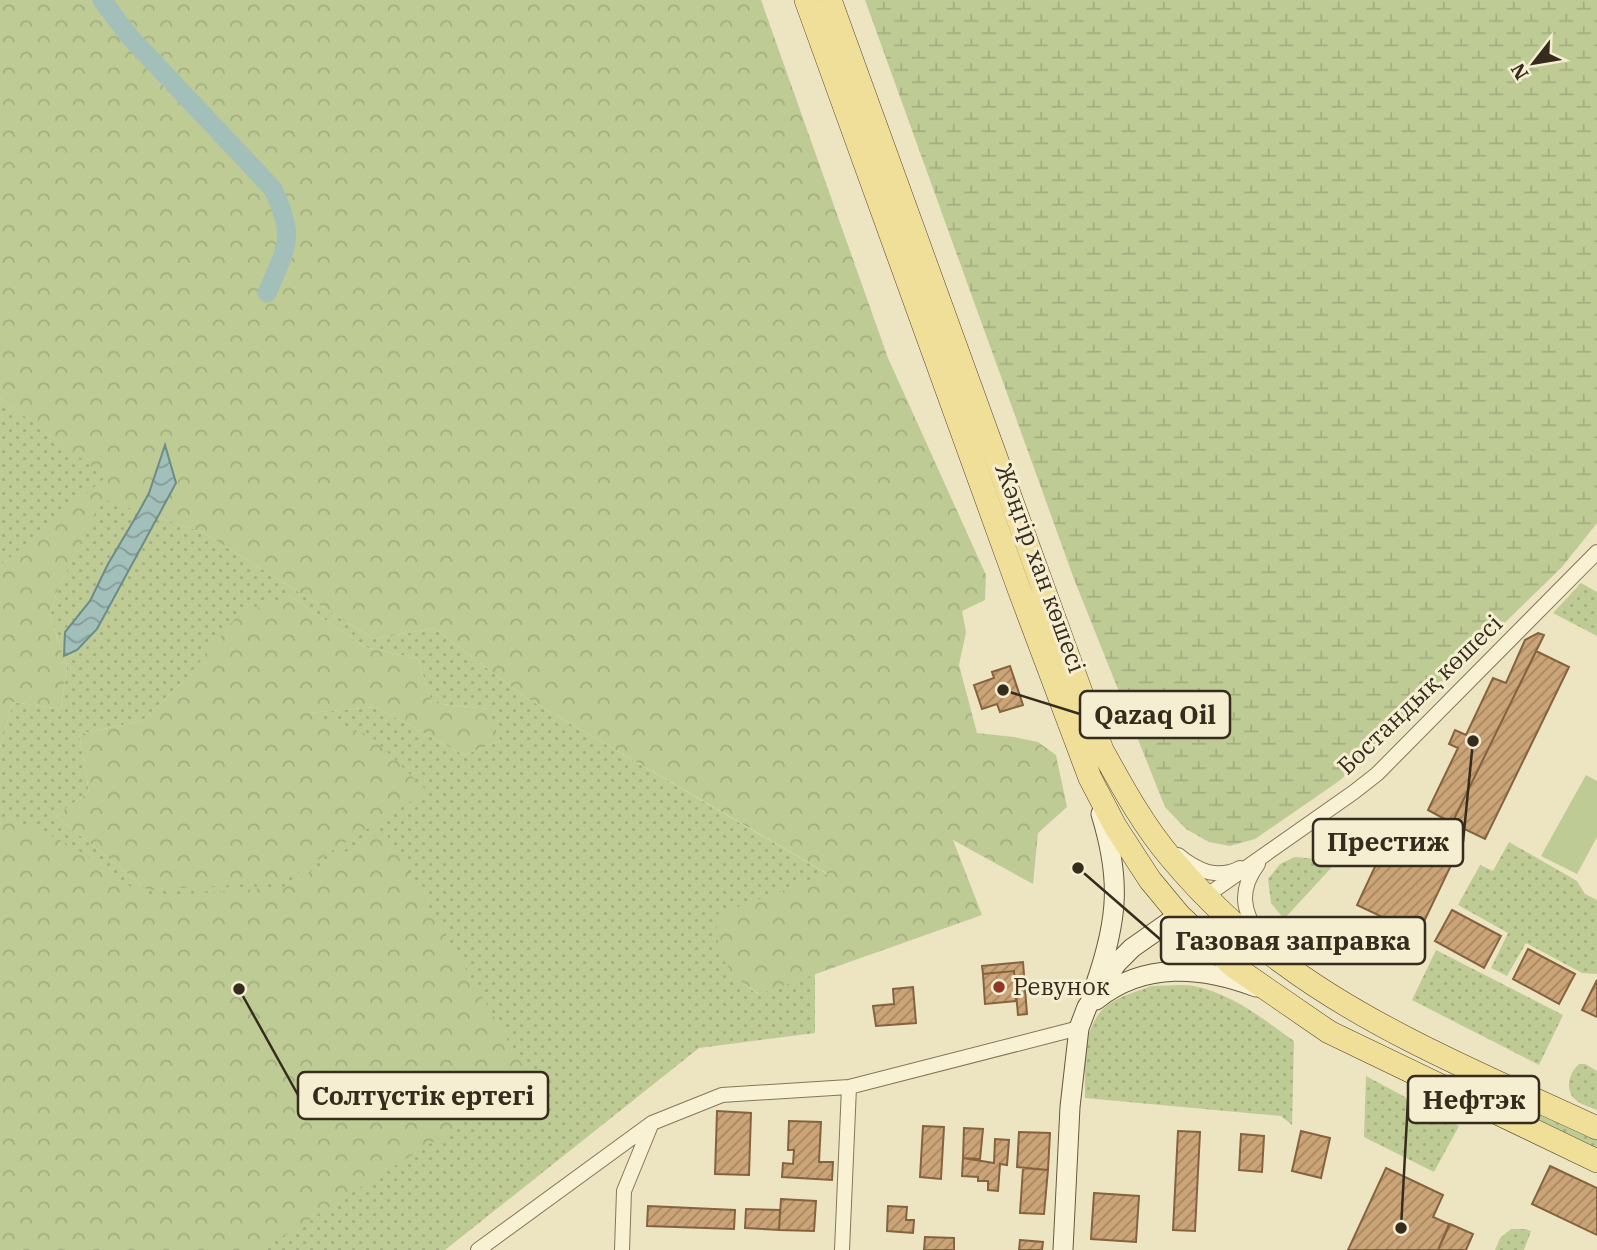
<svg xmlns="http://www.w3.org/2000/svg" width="1597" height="1250" font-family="'IBM Plex Serif',serif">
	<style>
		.grass { fill: url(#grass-dots); fill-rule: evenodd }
		.forest { fill: url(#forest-crowns) }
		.wetland { fill: url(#wetland-marsh) }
		.pitch { fill: #becb95 }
		.water { fill: url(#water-waves); stroke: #6b8d88; stroke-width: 2 }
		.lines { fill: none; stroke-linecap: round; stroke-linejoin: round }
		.canal { stroke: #a3bfba; stroke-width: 19 }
		.building { fill: url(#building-hatch); stroke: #85633f; stroke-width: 2 }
		.minor-casing { stroke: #867659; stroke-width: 16 }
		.secondary-casing { stroke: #68573c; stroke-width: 21 }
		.primary-casing { stroke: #54432d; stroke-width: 24 }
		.minor { stroke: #f8f1d4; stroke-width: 14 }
		.secondary { stroke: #f8f1d4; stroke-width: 19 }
		.primary { stroke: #f0df98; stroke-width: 23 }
		.poi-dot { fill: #94352a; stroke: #f5eed0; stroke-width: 2.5 }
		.labels { text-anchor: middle; stroke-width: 6; stroke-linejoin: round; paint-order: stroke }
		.street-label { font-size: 24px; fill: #362c1d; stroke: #f5eed0 }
		.poi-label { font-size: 24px; fill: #362c1d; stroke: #f5eed0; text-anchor: start }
		.leader { fill: none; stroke: #362c1d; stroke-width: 2.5 }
		.callout-dot { fill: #362c1d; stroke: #f5eed0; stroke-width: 2.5 }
		.callout { fill: #f5eed0; stroke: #362c1d; stroke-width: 2.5 }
		.callout-label { font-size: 26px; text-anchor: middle; font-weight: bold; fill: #362c1d }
	</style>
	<defs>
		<pattern id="grass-dots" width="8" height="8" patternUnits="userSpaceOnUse" patternTransform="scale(1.75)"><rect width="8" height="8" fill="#becb95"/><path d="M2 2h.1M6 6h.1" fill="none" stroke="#a4ae80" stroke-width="1.8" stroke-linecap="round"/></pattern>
		<pattern id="forest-crowns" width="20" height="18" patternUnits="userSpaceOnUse" patternTransform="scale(1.75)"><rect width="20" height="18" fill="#becb95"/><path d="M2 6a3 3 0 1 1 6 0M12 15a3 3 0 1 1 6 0" fill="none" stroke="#a4ae80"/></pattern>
		<pattern id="wetland-marsh" width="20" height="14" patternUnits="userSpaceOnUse" patternTransform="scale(1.75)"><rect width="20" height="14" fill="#becb95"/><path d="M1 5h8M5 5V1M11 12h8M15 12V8" fill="none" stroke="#a4ae80"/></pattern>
		<pattern id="water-waves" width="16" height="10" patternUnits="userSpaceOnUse" patternTransform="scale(1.75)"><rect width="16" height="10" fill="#a3bfba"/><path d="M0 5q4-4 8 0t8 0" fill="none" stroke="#869b97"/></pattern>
		<pattern id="building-hatch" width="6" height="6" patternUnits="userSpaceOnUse" patternTransform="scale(1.75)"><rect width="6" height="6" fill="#cba477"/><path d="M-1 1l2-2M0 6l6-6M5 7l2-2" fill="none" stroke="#a68661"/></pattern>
	</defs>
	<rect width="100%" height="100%" fill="#ede5c1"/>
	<path class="grass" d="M 0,398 L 107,477 L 0,566 Z
		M 101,498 L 202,532 L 374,639 L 434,628 L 525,697 L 829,875 L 738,980 L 758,994 L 815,974 L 815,1033 L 699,1048 L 445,1250 L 9,1250 L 0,1127 L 0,748 L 13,702 L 61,709 L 67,666 L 50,617 L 57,591 ZM 290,596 L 365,647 L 418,659 L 432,703 L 488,709 L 500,741 L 464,755 L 376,707 L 307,713 L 148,890 L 56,816 L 89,792 L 79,734 L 142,721 L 184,681 Z
		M 1581,583 L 1597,592 L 1597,636 L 1553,613 Z
		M 1509,842 L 1577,881 L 1585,894 L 1597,900 L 1597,974 L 1582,973 L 1526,943 L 1507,976 L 1491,968 L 1508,933 L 1458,905 L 1480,865 L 1493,871 Z
		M 1295,857 L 1317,859 L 1332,867 L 1284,919 L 1271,903 L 1268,879 L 1280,864 Z
		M 1436,950 L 1563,1015 L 1539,1065 L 1412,1000 Z
		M 1151,986 C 1165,986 1181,984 1194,986 C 1233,994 1263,1019 1294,1041 L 1292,1125 L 1281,1116 L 1085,1098 C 1085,1069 1081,1029 1105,1007 C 1118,996 1136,992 1151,986 Z
		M 1579,1064 L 1585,1064 L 1597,1071 L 1597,1110 C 1591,1107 1581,1105 1576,1100 C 1564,1091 1569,1072 1579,1064 Z
		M 1366,1076 L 1459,1126 L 1434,1172 L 1364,1137 Z
		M 1477,1082 L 1597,1139 L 1597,1150 L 1473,1091 Z
		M 1511,1229 L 1525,1229 L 1531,1231 L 1524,1250 L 1495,1250 L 1500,1238 Z"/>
	<path class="forest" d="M 0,0 L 761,0 L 888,358 L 986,575 L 985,600 L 962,611 L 966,632 L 959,665 L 977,733 L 1014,737 L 1038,742 L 1056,755 L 1067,807 L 1038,833 L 1033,884 L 953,840 L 982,915 L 759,994 L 738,980 L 719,954 L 716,915 L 828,874 L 525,697 L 434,628 L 374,639 L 202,532 L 102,499 L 57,591 L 50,617 L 67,666 L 61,709 L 13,702 L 0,748 L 0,566 L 106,477 L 0,398 Z
		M 290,596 L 365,647 L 418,659 L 432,703 L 489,709 L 500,741 L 464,755 L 376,707 L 309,713 L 371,736 L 427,791 L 283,882 L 148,890 L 56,816 L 89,792 L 79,734 L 142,721 L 184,681 L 238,615 Z
		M 0,819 C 53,826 103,867 145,897 L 283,887 L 384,830 L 531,1080 L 261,1250 L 0,1250 Z"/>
	<path class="wetland" d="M 865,0 L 1597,0 L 1597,523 L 1562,567 L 1377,747 L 1339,781 L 1255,839 L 1230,846 L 1209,842 L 1186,829 L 1165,807 L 1074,579 Z"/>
	<path class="pitch" d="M 1586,775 L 1597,781 L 1597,837 L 1577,874 L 1541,856 Z"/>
	<path class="water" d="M 165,445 L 176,483 L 97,629 L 77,650 L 64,656 L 65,632 L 90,601 L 108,564 L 137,515 L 149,493 Z"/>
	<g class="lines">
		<path class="canal" d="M 102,0 L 129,36 L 273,189 C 296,238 287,246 267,293"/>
	</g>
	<path class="building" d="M 1538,633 L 1544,635 L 1452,823 L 1428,810 L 1458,748 L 1449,744 L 1455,730 L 1466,735 L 1493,678 L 1506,683 L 1525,640 Z
		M 1536,651 L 1569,667 L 1485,839 L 1452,823 Z
		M 1010,666 L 1023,705 L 1000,712 L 997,704 L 982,709 L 974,685 L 994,678 L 992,672 Z
		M 1395,824 L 1456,855 L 1418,934 L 1357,905 Z
		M 1452,910 L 1501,936 L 1484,968 L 1435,941 Z
		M 1528,949 L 1575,974 L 1559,1004 L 1513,979 Z
		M 1023,962 L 1027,1014 L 1018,1015 L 1014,971 L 983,974 L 982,966 Z
		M 1014,971 L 1016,1001 L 985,1004 L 983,974 Z
		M 1597,980 L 1597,1017 L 1582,1010 Z
		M 913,987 L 916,1023 L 876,1026 L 873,1006 L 894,1004 L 893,989 Z
		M 717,1111 L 751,1113 L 749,1175 L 715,1174 Z
		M 789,1121 L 821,1122 L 819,1162 L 833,1162 L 832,1180 L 782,1177 L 783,1163 L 793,1164 L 794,1150 L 788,1150 Z
		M 923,1126 L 944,1127 L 941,1179 L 920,1177 Z
		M 964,1128 L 983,1129 L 980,1159 L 963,1158 Z
		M 1178,1131 L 1200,1132 L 1195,1231 L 1173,1230 Z
		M 1301,1131 L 1330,1138 L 1321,1178 L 1292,1171 Z
		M 1019,1132 L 1050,1133 L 1048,1170 L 1017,1167 Z
		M 1241,1134 L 1264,1136 L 1262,1172 L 1239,1170 Z
		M 995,1139 L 1009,1140 L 1007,1165 L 1000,1164 L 998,1191 L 988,1190 L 988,1181 L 978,1181 L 978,1177 L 962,1176 L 963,1158 L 994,1163 Z
		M 1550,1166 L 1597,1188 L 1597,1235 L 1532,1204 Z
		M 1023,1168 L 1048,1170 L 1044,1214 L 1020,1213 Z
		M 1386,1168 L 1443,1195 L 1433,1217 L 1449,1224 L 1438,1250 L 1348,1250 Z
		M 1094,1193 L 1139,1196 L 1136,1242 L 1091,1239 Z
		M 781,1199 L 816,1201 L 814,1231 L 779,1230 Z
		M 648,1206 L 735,1210 L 734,1229 L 647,1226 Z
		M 888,1206 L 907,1207 L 906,1220 L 914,1220 L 913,1233 L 887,1231 Z
		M 746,1209 L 780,1210 L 779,1230 L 745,1228 Z
		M 1450,1224 L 1473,1234 L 1466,1250 L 1438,1250 Z
		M 925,1237 L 954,1238 L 954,1250 L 924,1250 Z
		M 1020,1240 L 1043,1242 L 1042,1250 L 1019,1250 Z"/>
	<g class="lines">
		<defs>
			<path id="minor" d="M 1178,855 C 1196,870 1217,880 1240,868
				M 1258,864 C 1238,891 1243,911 1260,938
				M 1206,896 L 1354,792 L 1377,774 L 1597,552
				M 478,1250 L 652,1123 L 722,1095 L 849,1087 L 1079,1028
				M 622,1250 L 624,1191 L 651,1125
				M 842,1250 L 849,1087"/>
			<path id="secondary" d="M 1096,983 C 1118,919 1121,879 1101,814
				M 1096,1000 C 1145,961 1202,967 1256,987
				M 1063,1250 L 1070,1107 L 1079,1028 L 1087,1007 L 1117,963 L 1132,948 L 1179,915"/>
			<path id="primary" d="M 806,0 L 1019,589 L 1090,778 L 1115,826 L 1150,880 L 1179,915 L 1233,966 L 1329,1032 L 1597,1161
				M 830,0 L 1102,750 C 1123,788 1143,825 1171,858 C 1204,897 1241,933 1283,963 C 1374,1031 1494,1080 1597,1128"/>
		</defs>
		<use href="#minor" class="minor-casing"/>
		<use href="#secondary" class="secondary-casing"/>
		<use href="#primary" class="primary-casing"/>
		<use href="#minor" class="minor"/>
		<use href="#secondary" class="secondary"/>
		<use href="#primary" class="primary"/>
	</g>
	<circle class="poi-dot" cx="999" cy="987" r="7"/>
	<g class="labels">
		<g class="street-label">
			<text transform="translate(1040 568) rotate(70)" y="8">Жәңгір хан көшесі</text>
			<text transform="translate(1420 695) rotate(-44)" y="8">Бостандық көшесі</text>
		</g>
		<g class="poi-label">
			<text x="1013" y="995">Ревунок</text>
		</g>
	</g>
	<path class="leader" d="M1003 690L1080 714M1473 741L1463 842M1078 868L1161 940M239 989L298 1095M1401 1228L1408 1100"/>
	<g class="callout-dot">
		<circle cx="1003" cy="690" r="7"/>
		<circle cx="1473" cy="741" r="7"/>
		<circle cx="1078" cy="868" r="7"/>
		<circle cx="239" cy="989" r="7"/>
		<circle cx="1401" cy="1228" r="7"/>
	</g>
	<g class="callout">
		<rect x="1080" y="691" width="150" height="47" rx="7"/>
		<rect x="1313" y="819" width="150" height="47" rx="7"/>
		<rect x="1161" y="917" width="264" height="47" rx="7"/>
		<rect x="298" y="1072" width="250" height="47" rx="7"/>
		<rect x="1408" y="1076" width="131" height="47" rx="7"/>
	</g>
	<g class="callout-label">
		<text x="1155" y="724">Qazaq Oil</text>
		<text x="1388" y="851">Престиж</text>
		<text x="1293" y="950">Газовая заправка</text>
		<text x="423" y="1105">Солтүстік ертегі</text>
		<text x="1474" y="1109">Нефтэк</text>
	</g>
	<g transform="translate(1534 63) rotate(239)" stroke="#f5eed0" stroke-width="5" paint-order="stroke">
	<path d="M0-5L12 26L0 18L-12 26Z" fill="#362c1d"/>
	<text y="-10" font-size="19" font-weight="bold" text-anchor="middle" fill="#362c1d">N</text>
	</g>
</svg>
